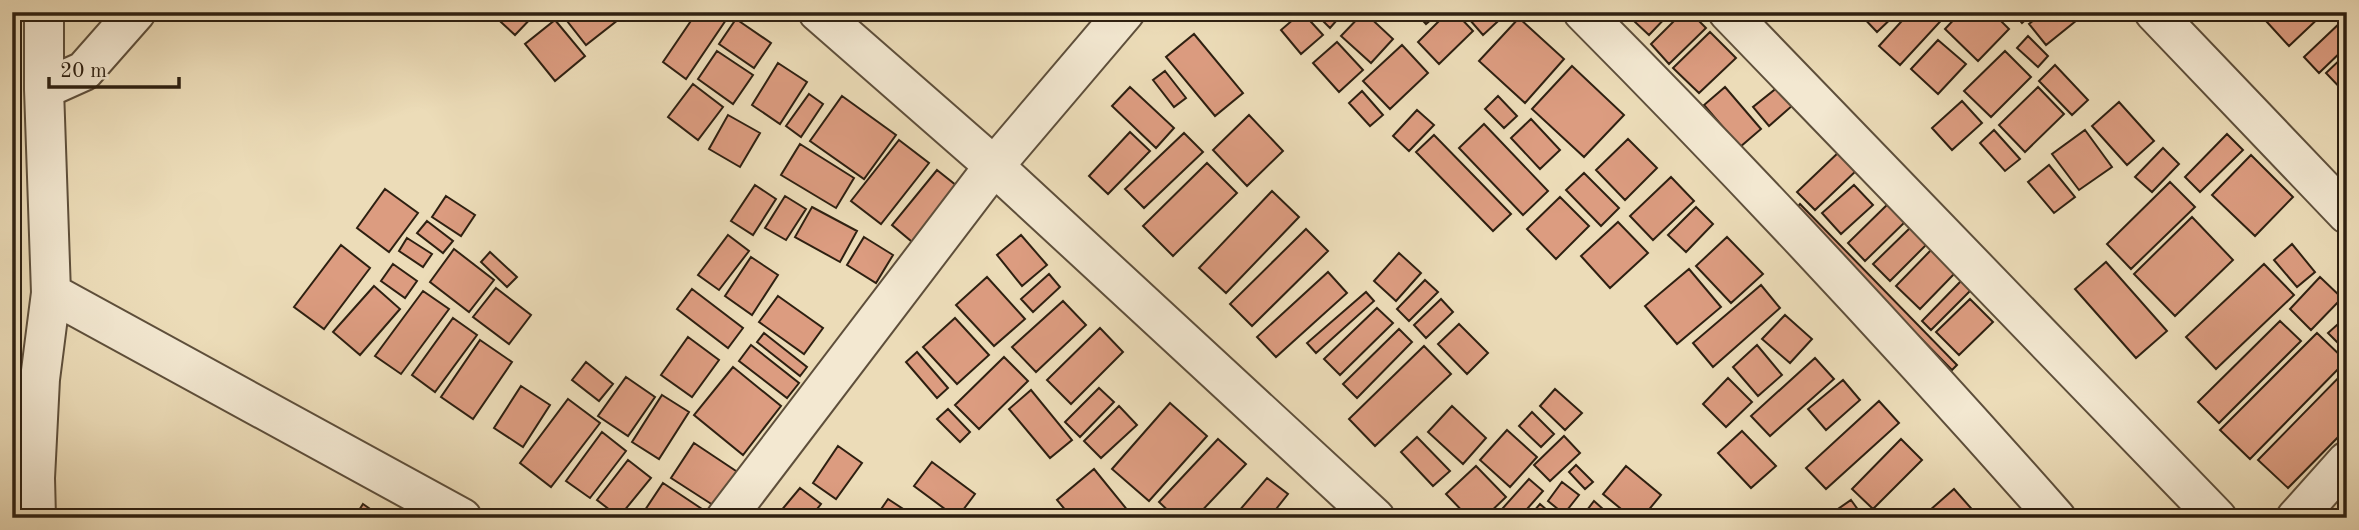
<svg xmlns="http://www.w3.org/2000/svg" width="2359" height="530" font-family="'Old Standard TT',serif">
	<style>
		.building { fill: #dc9c80; stroke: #2e2011; stroke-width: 2 }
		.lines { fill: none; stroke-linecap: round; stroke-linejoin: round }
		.minor-casing { stroke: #5e4f3b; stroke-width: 42 }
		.minor { stroke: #f3e8d1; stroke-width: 38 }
	</style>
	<rect width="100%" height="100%" fill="#ecdcb8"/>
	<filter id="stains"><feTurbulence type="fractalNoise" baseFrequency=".00286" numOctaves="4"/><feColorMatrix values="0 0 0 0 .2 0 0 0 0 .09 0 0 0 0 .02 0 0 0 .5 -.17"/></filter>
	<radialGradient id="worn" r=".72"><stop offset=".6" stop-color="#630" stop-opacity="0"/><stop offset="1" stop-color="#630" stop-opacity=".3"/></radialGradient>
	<path class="building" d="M 490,12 L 535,12 L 536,13 L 515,35 Z
		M 560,12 L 620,12 L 623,16 L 586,45 Z
		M 697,12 L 727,12 L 730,14 L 686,79 L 663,62 Z
		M 1302,12 L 1323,35 L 1301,54 L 1281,30 Z
		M 1314,12 L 1344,12 L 1330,28 Z
		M 1364,12 L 1393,39 L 1371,63 L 1341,36 Z
		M 1386,12 L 1402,12 L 1393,20 Z
		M 1415,12 L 1440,12 L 1426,24 Z
		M 1448,12 L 1455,12 L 1473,31 L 1439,64 L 1418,42 Z
		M 1463,12 L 1508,12 L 1483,35 Z
		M 1644,12 L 1671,12 L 1649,35 L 1635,22 Z
		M 1683,12 L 1690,12 L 1706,28 L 1669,64 L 1651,44 Z
		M 1858,12 L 1898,12 L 1877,32 Z
		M 1910,12 L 1949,12 L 1900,65 L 1879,46 Z
		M 1961,12 L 1992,12 L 2009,29 L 1978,61 L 1945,29 Z
		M 2013,12 L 2034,12 L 2022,23 Z
		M 2044,12 L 2087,12 L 2046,45 L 2029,24 Z
		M 2275,12 L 2325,12 L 2289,46 L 2266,21 Z
		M 1519,18 L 1564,59 L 1525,103 L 1479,61 Z
		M 736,19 L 771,43 L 754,68 L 719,44 Z
		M 555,20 L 585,56 L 555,81 L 525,44 Z
		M 2342,21 L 2347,26 L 2347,46 L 2319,73 L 2304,57 Z
		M 1710,32 L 1736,58 L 1699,93 L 1673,68 Z
		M 1194,34 L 1243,93 L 1215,116 L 1166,57 Z
		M 2028,36 L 2048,56 L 2038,67 L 2017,48 Z
		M 1938,40 L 1966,64 L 1938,94 L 1911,69 Z
		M 1337,42 L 1363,70 L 1339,92 L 1313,63 Z
		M 1402,45 L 1428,73 L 1390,109 L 1363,81 Z
		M 717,51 L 753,75 L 733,104 L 698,79 Z
		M 2005,51 L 2031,77 L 1991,117 L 1964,91 Z
		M 2347,53 L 2347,95 L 2326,73 Z
		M 778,63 L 807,82 L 780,124 L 752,105 Z
		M 2055,65 L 2088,100 L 2072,115 L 2039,81 Z
		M 1572,66 L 1624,115 L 1584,157 L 1532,109 Z
		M 1165,71 L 1186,98 L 1174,107 L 1153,80 Z
		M 693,84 L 723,107 L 698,140 L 668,117 Z
		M 1130,87 L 1174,128 L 1156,148 L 1112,106 Z
		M 1725,87 L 1761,129 L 1740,147 L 1704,105 Z
		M 1778,87 L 1793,105 L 1769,126 L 1753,107 Z
		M 2038,87 L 2064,114 L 2025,152 L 1999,125 Z
		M 1362,91 L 1383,115 L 1370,126 L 1349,103 Z
		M 809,94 L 823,104 L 801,137 L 786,126 Z
		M 842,96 L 896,135 L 864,179 L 810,141 Z
		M 1498,96 L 1517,116 L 1504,128 L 1485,109 Z
		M 1962,101 L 1982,123 L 1952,150 L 1932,128 Z
		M 2119,102 L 2154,141 L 2127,165 L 2092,126 Z
		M 1417,110 L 1434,125 L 1409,151 L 1393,136 Z
		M 728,115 L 760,133 L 740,167 L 709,149 Z
		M 1249,115 L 1283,151 L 1247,186 L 1213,150 Z
		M 1531,119 L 1560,150 L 1540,169 L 1511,138 Z
		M 1484,124 L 1548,191 L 1523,215 L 1459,148 Z
		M 1994,130 L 2020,159 L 2005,171 L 1980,143 Z
		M 2085,130 L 2112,167 L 2079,190 L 2052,154 Z
		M 1130,132 L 1150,151 L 1108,194 L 1089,176 Z
		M 1184,133 L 1203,152 L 1144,208 L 1125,189 Z
		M 2227,134 L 2243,150 L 2200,192 L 2185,177 Z
		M 1434,135 L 1511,214 L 1493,231 L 1416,152 Z
		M 1628,139 L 1657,168 L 1625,200 L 1596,170 Z
		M 899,140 L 929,163 L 881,224 L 851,201 Z
		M 800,144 L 854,178 L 836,208 L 781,175 Z
		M 2163,148 L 2179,164 L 2152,192 L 2135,177 Z
		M 1841,150 L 1858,169 L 1815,210 L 1797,192 Z
		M 2251,155 L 2293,197 L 2255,236 L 2212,195 Z
		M 1207,163 L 1237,193 L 1173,256 L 1143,226 Z
		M 2049,165 L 2075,197 L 2054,213 L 2028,182 Z
		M 937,170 L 962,190 L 917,246 L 892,225 Z
		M 1584,173 L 1619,208 L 1601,226 L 1566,190 Z
		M 1671,177 L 1694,201 L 1653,240 L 1630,216 Z
		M 2170,182 L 2195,207 L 2131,269 L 2107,244 Z
		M 755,185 L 776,199 L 753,235 L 731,221 Z
		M 1854,185 L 1873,205 L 1841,234 L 1822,213 Z
		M 385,189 L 418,213 L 389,252 L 357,228 Z
		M 1272,191 L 1299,217 L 1226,293 L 1199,268 Z
		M 446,196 L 475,215 L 461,236 L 432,217 Z
		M 785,196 L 806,209 L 786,240 L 765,228 Z
		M 1560,197 L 1589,226 L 1556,259 L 1527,229 Z
		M 1891,201 L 1908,219 L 1865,261 L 1848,243 Z
		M 1800,204 L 1957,365 L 1952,370 L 1795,210 Z
		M 812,207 L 857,231 L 840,262 L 795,237 Z
		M 1696,207 L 1713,224 L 1686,252 L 1668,235 Z
		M 2192,217 L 2233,260 L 2175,316 L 2134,274 Z
		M 427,221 L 453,241 L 443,253 L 417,233 Z
		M 1618,222 L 1648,253 L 1610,288 L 1581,256 Z
		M 1912,226 L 1928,243 L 1890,281 L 1873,264 Z
		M 1306,229 L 1328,251 L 1252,326 L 1230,304 Z
		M 728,235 L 749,251 L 719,290 L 698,275 Z
		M 1021,235 L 1047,265 L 1022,286 L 997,255 Z
		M 864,237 L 893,255 L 876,283 L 847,265 Z
		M 1727,237 L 1763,274 L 1731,303 L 1696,266 Z
		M 407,238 L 432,254 L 423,267 L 399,251 Z
		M 2292,244 L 2315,272 L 2297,287 L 2274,260 Z
		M 341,245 L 370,268 L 324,329 L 294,307 Z
		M 454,249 L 494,280 L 469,312 L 430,282 Z
		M 1932,249 L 1956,272 L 1920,309 L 1896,286 Z
		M 490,252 L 517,277 L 507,287 L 481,262 Z
		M 1399,253 L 1421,273 L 1396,301 L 1374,281 Z
		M 751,257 L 778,275 L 752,315 L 725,296 Z
		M 2106,262 L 2167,331 L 2136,358 L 2075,289 Z
		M 393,264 L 417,281 L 405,298 L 381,281 Z
		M 2264,264 L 2294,295 L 2216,369 L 2186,337 Z
		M 1689,269 L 1721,307 L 1677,344 L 1645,306 Z
		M 1328,272 L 1347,293 L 1276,357 L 1257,337 Z
		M 1049,274 L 1060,287 L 1033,312 L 1021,299 Z
		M 987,277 L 1025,319 L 994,346 L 956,305 Z
		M 2320,277 L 2342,298 L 2311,330 L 2290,309 Z
		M 1425,280 L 1438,292 L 1409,321 L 1397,309 Z
		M 1961,281 L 1971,290 L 1931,330 L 1922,321 Z
		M 1761,285 L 1780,308 L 1713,367 L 1693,343 Z
		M 374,286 L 400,309 L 360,355 L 333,332 Z
		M 496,288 L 531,315 L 509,344 L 473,317 Z
		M 692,289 L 743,328 L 728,348 L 677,309 Z
		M 423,291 L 449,309 L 401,374 L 375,356 Z
		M 1366,292 L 1374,301 L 1316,353 L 1307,343 Z
		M 778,296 L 823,328 L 804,354 L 759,322 Z
		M 1441,299 L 1453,312 L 1426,338 L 1414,325 Z
		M 1970,299 L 1993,322 L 1959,355 L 1936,332 Z
		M 1063,301 L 1086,325 L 1036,372 L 1012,347 Z
		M 1377,308 L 1393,323 L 1340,375 L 1324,359 Z
		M 1785,315 L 1812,339 L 1790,363 L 1762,339 Z
		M 2347,316 L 2347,352 L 2328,333 Z
		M 453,318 L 477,335 L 435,392 L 412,375 Z
		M 955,318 L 989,355 L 957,384 L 923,347 Z
		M 2280,321 L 2301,341 L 2219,423 L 2198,402 Z
		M 1459,324 L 1488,353 L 1467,374 L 1438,344 Z
		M 1100,328 L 1123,352 L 1071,404 L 1047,380 Z
		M 1399,329 L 1412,342 L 1357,398 L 1343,384 Z
		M 764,333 L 807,367 L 800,376 L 757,342 Z
		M 2317,333 L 2346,361 L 2250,459 L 2220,430 Z
		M 688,337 L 719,360 L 692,397 L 661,375 Z
		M 480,340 L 512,362 L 473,419 L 441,397 Z
		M 751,345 L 799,383 L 787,398 L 739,361 Z
		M 1757,345 L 1782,375 L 1758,396 L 1733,367 Z
		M 1424,346 L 1451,374 L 1375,446 L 1349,419 Z
		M 917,352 L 948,388 L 937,398 L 906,362 Z
		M 1004,357 L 1028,381 L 979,429 L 955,405 Z
		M 1815,358 L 1834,379 L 1770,436 L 1751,416 Z
		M 586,362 L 613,384 L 599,401 L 572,380 Z
		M 733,367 L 781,406 L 743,455 L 694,415 Z
		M 2345,371 L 2347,428 L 2288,488 L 2258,460 Z
		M 626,377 L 655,397 L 628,436 L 598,416 Z
		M 1728,378 L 1752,402 L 1726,427 L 1703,404 Z
		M 1843,380 L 1860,400 L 1826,430 L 1808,409 Z
		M 521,386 L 550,405 L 523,447 L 494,428 Z
		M 1099,388 L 1114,402 L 1080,437 L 1065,422 Z
		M 1555,389 L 1582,413 L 1565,430 L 1540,406 Z
		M 1031,390 L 1072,440 L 1050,458 L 1009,409 Z
		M 662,395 L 689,412 L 659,459 L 632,442 Z
		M 568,399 L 600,423 L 551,487 L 520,463 Z
		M 1879,401 L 1899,423 L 1826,489 L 1806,468 Z
		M 1170,403 L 1207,436 L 1149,501 L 1112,469 Z
		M 1119,406 L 1137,425 L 1101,458 L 1084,441 Z
		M 1452,406 L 1486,438 L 1463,464 L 1428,432 Z
		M 948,409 L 970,432 L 960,442 L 937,419 Z
		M 1532,412 L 1554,434 L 1541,447 L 1519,426 Z
		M 1507,430 L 1537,457 L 1510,487 L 1480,460 Z
		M 1742,431 L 1776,466 L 1751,488 L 1718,453 Z
		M 602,432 L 626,451 L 590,498 L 566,481 Z
		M 1564,436 L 1580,453 L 1550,481 L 1534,465 Z
		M 1417,437 L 1450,471 L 1433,486 L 1401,452 Z
		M 1218,439 L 1246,464 L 1195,518 L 1176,518 L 1159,502 Z
		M 1901,439 L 1922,460 L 1873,509 L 1852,489 Z
		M 694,443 L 739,473 L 716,507 L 671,478 Z
		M 838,446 L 862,463 L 836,499 L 813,483 Z
		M 628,460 L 651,478 L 619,517 L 597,500 Z
		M 932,462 L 975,494 L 957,518 L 914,486 Z
		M 1576,465 L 1593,482 L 1585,489 L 1569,472 Z
		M 1476,466 L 1506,497 L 1484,518 L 1469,518 L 1446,494 Z
		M 1626,466 L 1661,495 L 1642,518 L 1632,518 L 1603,494 Z
		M 1094,469 L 1133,517 L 1132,518 L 1072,518 L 1057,500 Z
		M 1267,478 L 1288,494 L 1269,518 L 1233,518 Z
		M 1529,479 L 1543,491 L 1519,518 L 1494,518 Z
		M 1562,482 L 1579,495 L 1564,514 L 1548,501 Z
		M 663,483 L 702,509 L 696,518 L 641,516 Z
		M 800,488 L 821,504 L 810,518 L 775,518 Z
		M 1954,489 L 1977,515 L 1973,518 L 1921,518 Z
		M 888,499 L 917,518 L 875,518 Z
		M 1851,500 L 1864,518 L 1840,518 L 1835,511 Z
		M 1594,501 L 1613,518 L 1581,518 Z
		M 363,504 L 383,518 L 354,518 Z
		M 1540,504 L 1556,518 L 1528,518 Z
		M 409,507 L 425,518 L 403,518 Z
		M 1284,510 L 1293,518 L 1277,518 Z"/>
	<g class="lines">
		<defs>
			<path id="minor" d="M 818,12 L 994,166 L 1375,518
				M 1583,12 C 1746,176 1903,345 2056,518
				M 1728,12 L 2217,518
				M 2154,12 L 2347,214
				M 44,89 L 84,71 L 136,12
				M 51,293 L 462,518
				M 36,518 L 35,478 L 40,379 L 51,293 L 44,89 L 44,12
				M 726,518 L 994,166 L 1125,12
				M 2296,518 L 2347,461"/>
		</defs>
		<use href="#minor" class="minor-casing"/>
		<use href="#minor" class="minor"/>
	</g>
	<rect width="2359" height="530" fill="none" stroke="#ecdcb8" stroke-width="42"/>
	<rect x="14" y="14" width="2331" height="502" fill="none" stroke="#2e2011" stroke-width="3.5"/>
	<rect x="21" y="21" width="2317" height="488" fill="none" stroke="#2e2011" stroke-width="2"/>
	<path d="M49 77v10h130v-10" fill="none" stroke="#2e2011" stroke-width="3.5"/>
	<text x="60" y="77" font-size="21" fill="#2e2011" stroke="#f3e8d1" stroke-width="5" paint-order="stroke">20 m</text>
	<rect width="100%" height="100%" filter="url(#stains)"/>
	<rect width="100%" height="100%" fill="url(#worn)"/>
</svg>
